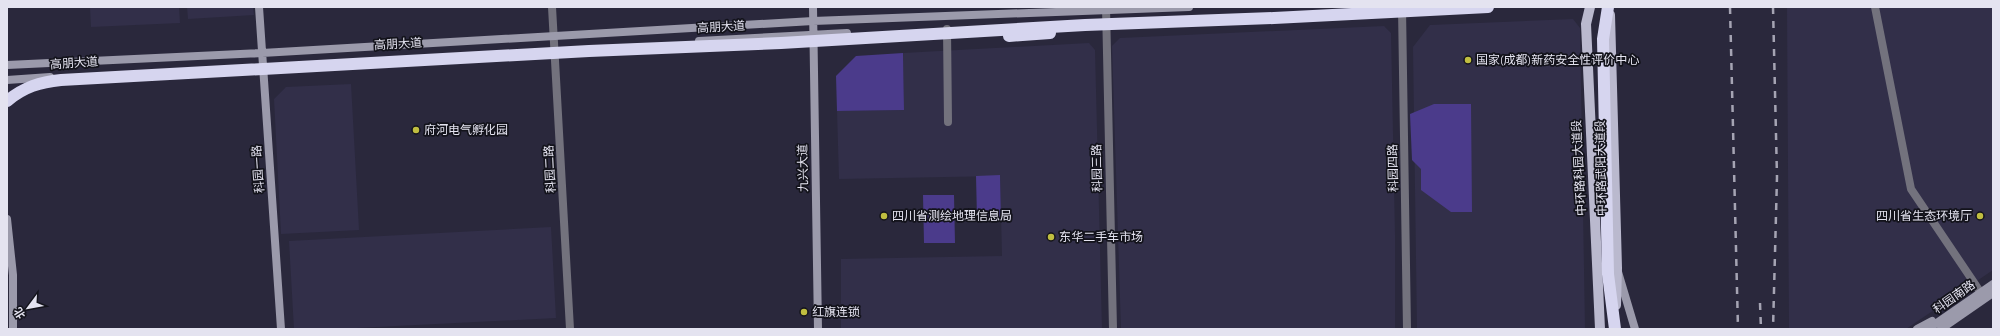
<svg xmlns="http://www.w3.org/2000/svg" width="2000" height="336" font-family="'Alegreya Sans','Noto Sans SC',sans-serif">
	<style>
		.built { fill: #322f49 }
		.green { fill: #4b3b8b }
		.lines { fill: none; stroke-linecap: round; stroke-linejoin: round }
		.street { stroke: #73727d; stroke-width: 8 }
		.secondary { stroke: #9b9aab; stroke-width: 8 }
		.primary { stroke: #bab9ce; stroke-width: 10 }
		.highway { stroke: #d6d5ef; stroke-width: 12 }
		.rail { stroke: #a5a4b3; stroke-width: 2.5; stroke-dasharray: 7 7; stroke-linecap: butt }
		.highway-bridge { stroke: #d6d5ef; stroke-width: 12 }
		.poi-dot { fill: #c0be40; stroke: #13131b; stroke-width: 1.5 }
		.labels { text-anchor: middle; stroke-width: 3.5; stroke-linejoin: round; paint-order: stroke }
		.street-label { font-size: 12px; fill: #e4e3f0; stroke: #13131b }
		.poi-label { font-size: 12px; fill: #e4e3f0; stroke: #13131b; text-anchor: start }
	</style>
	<rect width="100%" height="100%" fill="#2a283c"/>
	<path class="built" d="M 90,7 L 179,7 L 180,23 L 91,27 Z
		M 187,7 L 253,7 L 254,15 L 188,19 Z
		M 1787,7 L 1993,7 L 1993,270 L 1906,329 L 1789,329 Z
		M 1573,19 L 1580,28 L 1585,329 L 1417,329 L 1413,47 L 1430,25 Z
		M 1384,26 L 1391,33 L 1395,235 L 1395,329 L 1121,329 L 1112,46 L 1120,38 Z
		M 1089,43 L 1095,50 L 1102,329 L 841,329 L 841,259 L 1002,256 L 1000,176 L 839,179 L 837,111 L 904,110 L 903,53 Z
		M 351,84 L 359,230 L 281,234 L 274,99 L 286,87 Z
		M 551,227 L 556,318 L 337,329 L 294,329 L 289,241 Z"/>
	<path class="green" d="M 903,53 L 904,110 L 837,111 L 836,76 L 856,56 Z
		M 1434,104 L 1471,104 L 1472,212 L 1451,212 L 1421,190 L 1421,169 L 1412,160 L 1410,114 Z
		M 1000,175 L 1001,217 L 977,218 L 976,176 Z
		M 923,195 L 954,195 L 955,243 L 924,243 Z"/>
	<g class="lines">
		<path class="street" d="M 552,7 L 570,329
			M 1106,7 L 1113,329
			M 1875,7 L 1911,189 L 1981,293
			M 1402,8 L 1407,329
			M 947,29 L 948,122"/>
		<path class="secondary" d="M 259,7 L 281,329
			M 813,7 L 818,329
			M 699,41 L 847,33
			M 7,65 L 262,53 L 813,21 L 1189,7
			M 7,80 L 50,77
			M 7,219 L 13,275 L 13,329
			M 1618,272 L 1635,329
			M 1917,329 L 1932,321
			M 1928,329 L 1993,284
			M 1941,329 L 1993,293"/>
		<path class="primary" d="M 1590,7 L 1586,24 L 1600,329
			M 1610,15 L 1617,268 L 1616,305"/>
		<path class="highway" d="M 1608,7 L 1603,39 L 1608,274 L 1615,329
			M 1009,36 L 1050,33"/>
		<path class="rail" d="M 1730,7 L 1738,329
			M 1773,7 L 1777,177 L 1773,329
			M 1760,303 L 1761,329"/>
		<path class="highway-bridge" d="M 7,101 C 24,87 40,82 61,80 L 589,51 L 781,43 L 1085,25 L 1274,18 L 1488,7"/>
	</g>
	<g class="poi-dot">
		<circle cx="1468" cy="60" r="4"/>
		<circle cx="416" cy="130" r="4"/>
		<circle cx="884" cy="216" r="4"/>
		<circle cx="1980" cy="216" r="4"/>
		<circle cx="1051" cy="237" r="4"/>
		<circle cx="804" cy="312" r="4"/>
	</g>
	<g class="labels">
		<g class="street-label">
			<text transform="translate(721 27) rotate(-3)" y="4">高朋大道</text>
			<text transform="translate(398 44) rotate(-3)" y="4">高朋大道</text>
			<text transform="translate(74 63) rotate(-4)" y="4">高朋大道</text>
			<text transform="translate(803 168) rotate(-91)" y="4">九兴大道</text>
			<text transform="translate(1097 168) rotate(-91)" y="4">科园三路</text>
			<text transform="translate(1393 168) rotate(-91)" y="4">科园四路</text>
			<text transform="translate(1579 168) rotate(-93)" y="4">中环路科园大道段</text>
			<text transform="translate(1601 168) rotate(-91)" y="4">中环路武阳大道段</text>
			<text transform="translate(258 169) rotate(-94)" y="4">科园一路</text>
			<text transform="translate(550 169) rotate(-93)" y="4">科园二路</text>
			<text transform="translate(1954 297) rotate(-35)" y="4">科园南路</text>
		</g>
		<g class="poi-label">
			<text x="1476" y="64">国家(成都)新药安全性评价中心</text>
			<text x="424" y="134">府河电气孵化园</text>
			<text x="892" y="220">四川省测绘地理信息局</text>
			<text x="1972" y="220" text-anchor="end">四川省生态环境厅</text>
			<text x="1059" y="241">东华二手车市场</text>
			<text x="812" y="316">红旗连锁</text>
		</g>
	</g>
	<rect width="2000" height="336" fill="none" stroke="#e4e3f0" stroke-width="16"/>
	<g transform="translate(28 308) rotate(238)" stroke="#13131b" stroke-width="3" paint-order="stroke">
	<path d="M0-3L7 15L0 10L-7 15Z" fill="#e4e3f0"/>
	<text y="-6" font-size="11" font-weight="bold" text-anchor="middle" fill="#e4e3f0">北</text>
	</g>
</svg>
